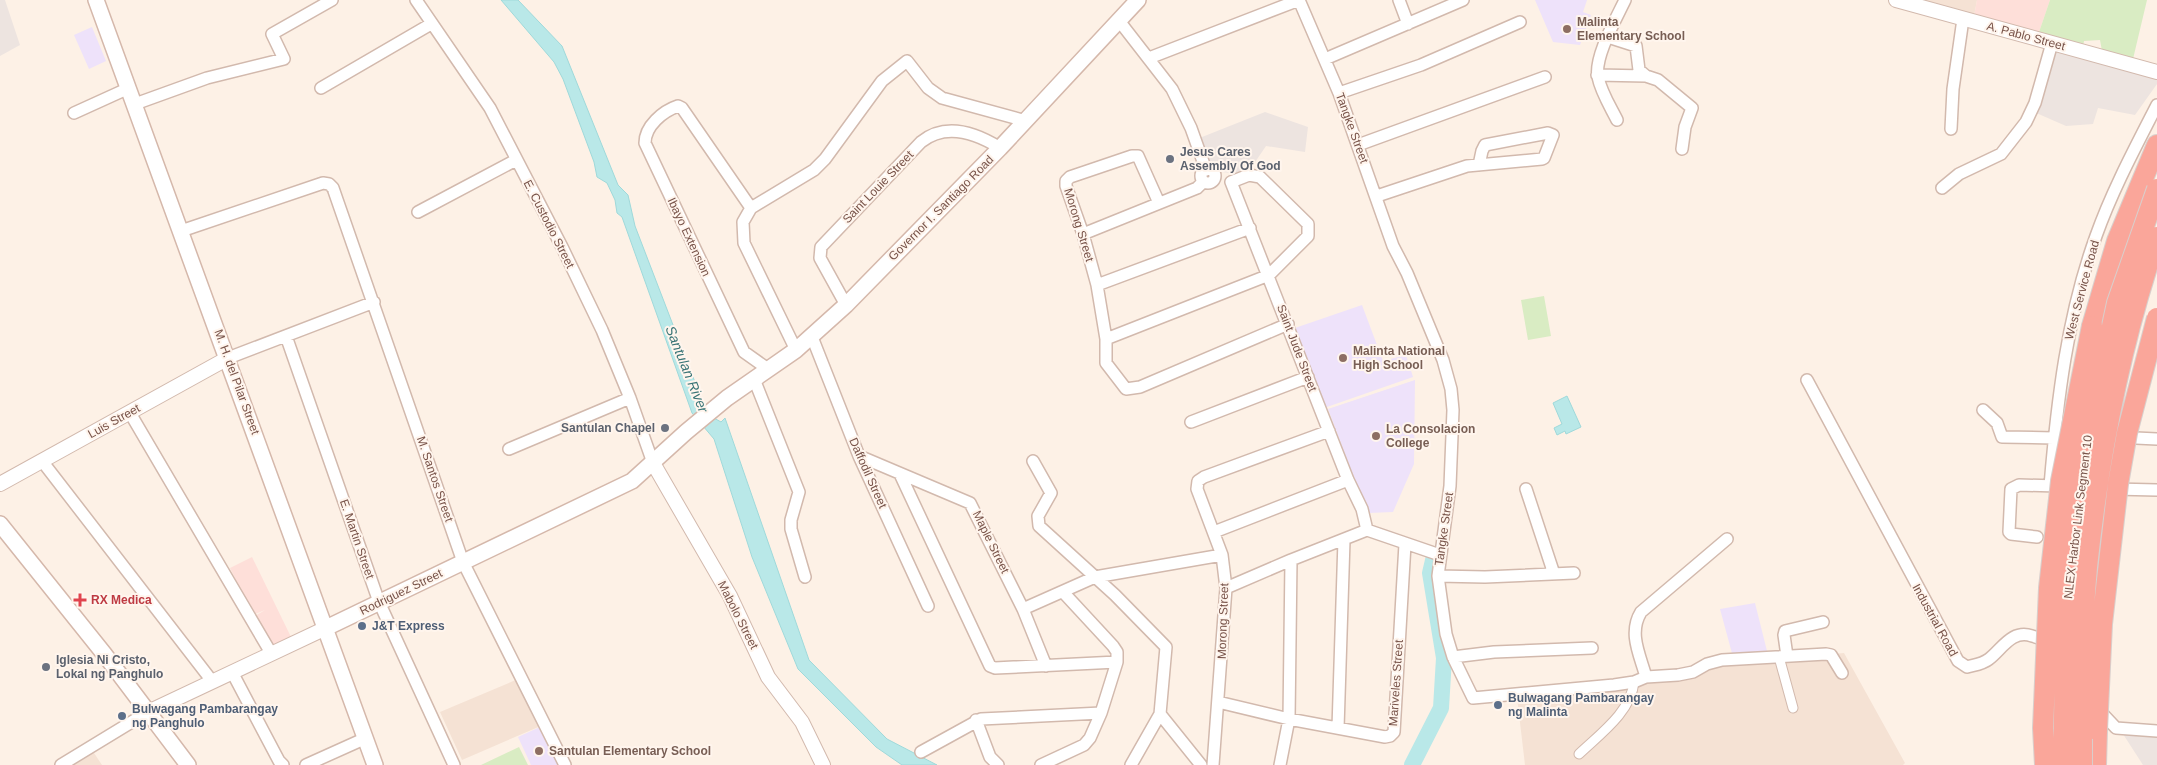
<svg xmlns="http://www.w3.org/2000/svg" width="2157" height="765" font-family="Arial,sans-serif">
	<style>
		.residential { fill: #f5e2d4 }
		.commercial { fill: #fedfd9 }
		.industrial { fill: #ede4e0 }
		.education { fill: #eee2fa }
		.green { fill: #d9ecc3 }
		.water { fill: #b9e8e8; stroke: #9fd9da }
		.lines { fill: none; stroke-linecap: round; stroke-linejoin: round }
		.river { stroke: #b9e8e8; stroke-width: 16 }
		.pedestrian-casing { stroke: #d2b9ad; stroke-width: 11 }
		.minor-casing { stroke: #d2b9ad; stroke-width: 14 }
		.tertiary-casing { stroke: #d2b9ad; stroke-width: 16 }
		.secondary-casing { stroke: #d5b8ab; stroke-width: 18 }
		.motorway-casing { stroke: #d9cfcc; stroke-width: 22 }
		.pedestrian { stroke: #fff; stroke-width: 9 }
		.minor { stroke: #fff; stroke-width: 11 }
		.tertiary { stroke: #fff; stroke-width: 14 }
		.secondary { stroke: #fff; stroke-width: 15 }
		.motorway { stroke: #faa69a; stroke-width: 20 }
		.motorway-bridge-casing { stroke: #d9cfcc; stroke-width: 22; stroke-linecap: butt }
		.motorway-bridge { stroke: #faa69a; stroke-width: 20 }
		.education-dot { fill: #8d6e63; stroke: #fff5ed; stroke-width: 2 }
		.worship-dot { fill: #6b7280; stroke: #fff5ed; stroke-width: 2 }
		.health-dot { fill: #e0444e; stroke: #fff5ed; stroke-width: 2 }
		.service-dot { fill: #5c6f8a; stroke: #fff5ed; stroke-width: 2 }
		.labels { text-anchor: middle; stroke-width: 4; stroke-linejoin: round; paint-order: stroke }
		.education-label { font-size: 12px; font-weight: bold; fill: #785e54; stroke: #fff5ed; text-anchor: start }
		.street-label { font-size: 12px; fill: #785349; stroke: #fff5ed }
		.worship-label { font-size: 12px; font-weight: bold; fill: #5b616d; stroke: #fff5ed; text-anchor: start }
		.health-label { font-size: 12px; font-weight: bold; fill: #be3a42; stroke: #fff5ed; text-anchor: start }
		.service-label { font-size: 12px; font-weight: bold; fill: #4e5e75; stroke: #fff5ed; text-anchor: start }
		.water-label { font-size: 14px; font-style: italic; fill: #397476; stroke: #fff5ed }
	</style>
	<rect width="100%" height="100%" fill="#fdf1e6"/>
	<path class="residential" d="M 1917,0 L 1977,0 L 1974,16 Z
		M 1844,653 L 1905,763 L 1903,765 L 1525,765 L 1517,697 L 1645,681 L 1709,666 L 1734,662 Z
		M 518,679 L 543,725 L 462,760 L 440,712 Z
		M 92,750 L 102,765 L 69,765 Z"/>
	<path class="commercial" d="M 1977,0 L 2050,0 L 2038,35 L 1974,16 Z
		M 252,557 L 291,637 L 271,647 L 255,616 L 265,610 L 253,615 L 230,568 Z"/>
	<path class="industrial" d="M 0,0 L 5,0 L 20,45 L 0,56 Z
		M 2052,48 L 2157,77 L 2157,84 L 2135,115 L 2098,108 L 2093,124 L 2066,126 L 2034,112 Z
		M 1265,112 L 1308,127 L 1305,152 L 1266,146 L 1249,171 L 1241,174 L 1222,172 L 1208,159 L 1197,139 Z
		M 2123,734 L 2157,736 L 2157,765 L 2143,765 Z"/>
	<path class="education" d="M 1535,0 L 1587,0 L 1583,12 L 1591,15 L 1580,45 L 1553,42 Z
		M 92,27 L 106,61 L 89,69 L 74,35 Z
		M 1362,305 L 1383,361 L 1406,355 L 1413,377 L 1324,408 L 1292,329 Z
		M 1415,380 L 1414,464 L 1393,512 L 1369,513 L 1357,486 L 1328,409 Z
		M 1755,603 L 1768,655 L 1733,657 L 1720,609 Z
		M 542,726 L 560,765 L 531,765 L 518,737 Z"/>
	<path class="green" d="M 2050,0 L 2147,0 L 2133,59 L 2102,51 L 2100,40 L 2084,41 L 2083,46 L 2038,35 Z
		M 1544,296 L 1551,336 L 1528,340 L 1521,300 Z
		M 519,747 L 528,765 L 481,765 Z"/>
	<path class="water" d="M 501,0 L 518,0 L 562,46 L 618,185 L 628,195 L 635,226 L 703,403 L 714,418 L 721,422 L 725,418 L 809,660 L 887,739 L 937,765 L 902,765 L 876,747 L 798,669 L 752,557 L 714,439 L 692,413 L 622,217 L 617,213 L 615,200 L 607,183 L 597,177 L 594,162 L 563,79 L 554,62 Z
		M 1567,396 L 1581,427 L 1566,434 L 1565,431 L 1557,435 L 1554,428 L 1562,424 L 1553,403 Z"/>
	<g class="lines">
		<path class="river" d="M 1412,765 L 1441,708 L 1444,658 L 1430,573 L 1434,556"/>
		<defs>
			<path id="pedestrian" d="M 1779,657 L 1793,708
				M 1579,754 C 1600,734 1631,712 1634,682"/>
			<path id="minor" d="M 416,0 L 490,108 L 562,247 L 602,330 L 630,398 L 653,463
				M 1299,0 L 1339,93 L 1393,246 L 1407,273 L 1443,360 L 1451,389 L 1453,410 L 1450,486 L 1438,576 L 1446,634 L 1453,657 L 1473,698 L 1614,685 L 1634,682 L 1646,677 L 1678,675 L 1693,672 L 1707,664 L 1722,660 L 1826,654 L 1831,655 L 1842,673
				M 1399,0 L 1408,24
				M 1120,22 L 1172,89 L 1191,128 L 1206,170
				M 1608,37 L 1636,46 L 1639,70 L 1646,76 L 1658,80 L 1692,108 L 1685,127 L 1682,149
				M 1149,58 L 1299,0
				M 1325,59 L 1463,0
				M 1597,75 L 1646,76
				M 321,88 L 431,24
				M 1339,93 L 1421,65 L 1520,22
				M 135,104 L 207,78 L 284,59 L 272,34 L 332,0
				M 74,113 L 129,88
				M 1617,120 C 1610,106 1601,92 1598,77 C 1594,57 1616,19 1625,0
				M 1951,129 L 1953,89 L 1963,19
				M 1358,145 L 1545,77
				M1201 176a7 7 0 1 1 14 0a7 7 0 1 1-14 0Z
				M 1231,182 L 1348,480 L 1362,509 L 1367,530
				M 1942,188 L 1959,174 L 2001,154 L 2026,122 L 2035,103 L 2052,43
				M 1377,196 L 1467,166 L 1542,159 L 1544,158 L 1553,135 L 1548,133 L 1485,145 L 1482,151 L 1479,165
				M 1159,203 L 1138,156 L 1132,156 L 1070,177 L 1066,181 L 1066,186 L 1083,234 L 1097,285 L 1106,339 L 1106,363 L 1126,389 L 1140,387 L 1288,324
				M 751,208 L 682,108 L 678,106 C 663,111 645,126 645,143 L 744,352 L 768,369
				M 418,212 L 516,160
				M 181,231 L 323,183 L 329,184 L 333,188 L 463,562 L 565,765
				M 1083,234 L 1197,188 L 1203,182
				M 1097,285 L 1250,228
				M 846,305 L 820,258 L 821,247 L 921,142 C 946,122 976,133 1000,148
				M 286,336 L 379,602 L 454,765
				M 812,337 L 859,456 L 928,606
				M 1106,339 L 1269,275 L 1308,236 L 1308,224 L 1260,177 L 1249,175 L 1231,182
				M 796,350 L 744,243 L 743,222 L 751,208 L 814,170 L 825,159 L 882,81 L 907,61 L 928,88 L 942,98 L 1026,121
				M 228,358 L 374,302
				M 754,379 L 799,492 L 791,520 L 791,529 L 805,577
				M 1807,380 L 1958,661 L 1967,667 C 1974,665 1983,664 1989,659 C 2002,649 2012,629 2032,636 C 2040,638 2043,639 2047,647
				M 1983,410 L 1997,423 L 2002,437 L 2054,438
				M 130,413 L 271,653
				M 1191,422 L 1308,377
				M 2136,438 L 2157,439
				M 509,449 L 630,398
				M 859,456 L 970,503 L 1023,609 L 1046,666
				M 42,461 L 212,681
				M 1033,461 L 1051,493 L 1038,516 L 1039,526 L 1115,595 L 1166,647 L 1160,714 L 1131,765
				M 900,474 L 990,666 L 995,668 L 1117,662
				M 2050,486 C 2057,402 2067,316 2096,236 C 2112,191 2135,148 2157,105
				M 1526,489 L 1554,574
				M 2114,489 L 2157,490
				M 1214,532 L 1348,480
				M 2037,537 L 2011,534 L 2009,532 L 2011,489 L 2019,485 L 2058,486
				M 1438,576 L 1485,577 L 1574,573
				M 1226,588 L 1291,560 L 1367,530 L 1440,555
				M 1023,609 L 1095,577 L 1222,555
				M 1787,656 L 1784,635 L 1785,631 L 1823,622
				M 1453,657 L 1494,652 L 1592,648
				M 232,672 L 279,761 L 283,765
				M 1646,677 C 1640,655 1628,633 1641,612 L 1727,539
				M 1218,702 L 1289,719 L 1385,737 L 1390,736 L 1394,732 L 1405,544
				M 2098,709 L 2116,728 L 2157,731
				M 1160,714 L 1201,765
				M 976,720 L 990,757 L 998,765
				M 1338,728 L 1344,540
				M 921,752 L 981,719 L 1101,713
				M 61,765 L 148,712
				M 306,765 L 366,738
				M 1041,765 L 1084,745 L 1090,738 L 1101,713 L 1117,662 L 1117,652 L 1113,646 L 1063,592
				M 1213,765 L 1226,588 L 1222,555 L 1197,489 L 1198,481 L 1204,477 L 1329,431
				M 1280,765 L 1289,719 L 1291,560"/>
			<path id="tertiary" d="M 1896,0 L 2157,72
				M 653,463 L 730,596 L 768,677 L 802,722 L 823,765
				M 0,484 L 228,358
				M 148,712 L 326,628"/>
			<path id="secondary" d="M 96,0 L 375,765
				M 0,524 L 105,655 L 188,765
				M 326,628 L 632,481 L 686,432 L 727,398 L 796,350 L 846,305 L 1000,148 L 1138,0"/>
			<path id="motorway" d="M 2092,326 L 2117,241 L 2157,145
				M 2096,765 L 2097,730"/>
		</defs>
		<use href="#pedestrian" class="pedestrian-casing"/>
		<use href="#minor" class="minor-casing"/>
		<use href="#tertiary" class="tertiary-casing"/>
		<use href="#secondary" class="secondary-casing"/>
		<use href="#motorway" class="motorway-casing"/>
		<use href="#pedestrian" class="pedestrian"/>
		<use href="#minor" class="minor"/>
		<use href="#tertiary" class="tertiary"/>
		<use href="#secondary" class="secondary"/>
		<use href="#motorway" class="motorway"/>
		<defs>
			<path id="motorway-bridge" d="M 2097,730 L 2102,624 L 2118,484 L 2127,433 L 2157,318
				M 2045,765 L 2043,728 L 2049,588 L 2061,481 L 2092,326
				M 2063,765 L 2066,622 L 2070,567 L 2083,460 L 2117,303 L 2157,189
				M 2082,765 C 2082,699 2081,633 2087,567 C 2099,455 2120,344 2157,237"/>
		</defs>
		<use href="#motorway-bridge" class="motorway-bridge-casing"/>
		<use href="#motorway-bridge" class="motorway-bridge"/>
	</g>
	<g class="education-dot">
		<circle cx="1567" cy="29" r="5"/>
		<circle cx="1343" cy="358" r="5"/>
		<circle cx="1376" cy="436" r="5"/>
		<circle cx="539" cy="751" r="5"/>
	</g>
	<g class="worship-dot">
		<circle cx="1170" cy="159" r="5"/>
		<circle cx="665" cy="428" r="5"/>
		<circle cx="46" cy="667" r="5"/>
	</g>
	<path class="health-dot" d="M77.5 592.5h5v5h5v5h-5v5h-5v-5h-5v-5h5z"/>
	<g class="service-dot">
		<circle cx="362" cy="626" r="5"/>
		<circle cx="1498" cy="705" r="5"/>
		<circle cx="122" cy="716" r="5"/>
	</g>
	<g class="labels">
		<g class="education-label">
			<text x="1577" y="26">Malinta<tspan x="1577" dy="14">Elementary School</tspan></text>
			<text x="1353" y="355">Malinta National<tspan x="1353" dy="14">High School</tspan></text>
			<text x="1386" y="433">La Consolacion<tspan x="1386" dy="14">College</tspan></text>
			<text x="549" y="755">Santulan Elementary School</text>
		</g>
		<g class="street-label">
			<text transform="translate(2026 36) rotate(15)" y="4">A. Pablo Street</text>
			<text transform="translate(1352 128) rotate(70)" y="4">Tangke Street</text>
			<text transform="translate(878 187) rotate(-46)" y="4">Saint Louie Street</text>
			<text transform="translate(941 208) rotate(-45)" y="4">Governor I. Santiago Road</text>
			<text transform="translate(549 224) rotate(63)" y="4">E. Custodio Street</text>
			<text transform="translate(1079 225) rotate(73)" y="4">Morong Street</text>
			<text transform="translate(689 237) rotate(65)" y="4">Ibayo Extension</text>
			<text transform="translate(2082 290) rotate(-75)" y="4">West Service Road</text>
			<text transform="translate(1297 348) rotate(69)" y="4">Saint Jude Street</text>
			<text transform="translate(237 382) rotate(70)" y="4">M. H. del Pilar Street</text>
			<text transform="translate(114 421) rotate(-29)" y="4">Luis Street</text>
			<text transform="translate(868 473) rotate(66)" y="4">Daffodil Street</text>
			<text transform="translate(435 479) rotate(71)" y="4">M. Santos Street</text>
			<text transform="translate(2078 517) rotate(-83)" y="4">NLEX Harbor Link Segment 10</text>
			<text transform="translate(1444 529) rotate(-82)" y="4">Tangke Street</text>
			<text transform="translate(357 539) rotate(71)" y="4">E. Martin Street</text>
			<text transform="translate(991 542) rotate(64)" y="4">Maple Street</text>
			<text transform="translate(401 592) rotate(-26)" y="4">Rodriguez Street</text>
			<text transform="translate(738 615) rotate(63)" y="4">Mabolo Street</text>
			<text transform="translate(1935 620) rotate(61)" y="4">Industrial Road</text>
			<text transform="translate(1223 621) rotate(-88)" y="4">Morong Street</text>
			<text transform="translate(1396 683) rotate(-86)" y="4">Mariveles Street</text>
		</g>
		<g class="worship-label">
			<text x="1180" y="156">Jesus Cares<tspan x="1180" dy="14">Assembly Of God</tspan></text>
			<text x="655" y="432" text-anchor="end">Santulan Chapel</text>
			<text x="56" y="664">Iglesia Ni Cristo,<tspan x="56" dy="14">Lokal ng Panghulo</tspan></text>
		</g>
		<g class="health-label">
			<text x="91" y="604">RX Medica</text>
		</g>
		<g class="service-label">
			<text x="372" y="630">J&amp;T Express</text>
			<text x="1508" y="702">Bulwagang Pambarangay<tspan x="1508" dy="14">ng Malinta</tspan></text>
			<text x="132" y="713">Bulwagang Pambarangay<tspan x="132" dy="14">ng Panghulo</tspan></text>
		</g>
		<g class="water-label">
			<text transform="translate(687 369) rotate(68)" y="5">Santulan River</text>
		</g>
	</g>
</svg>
